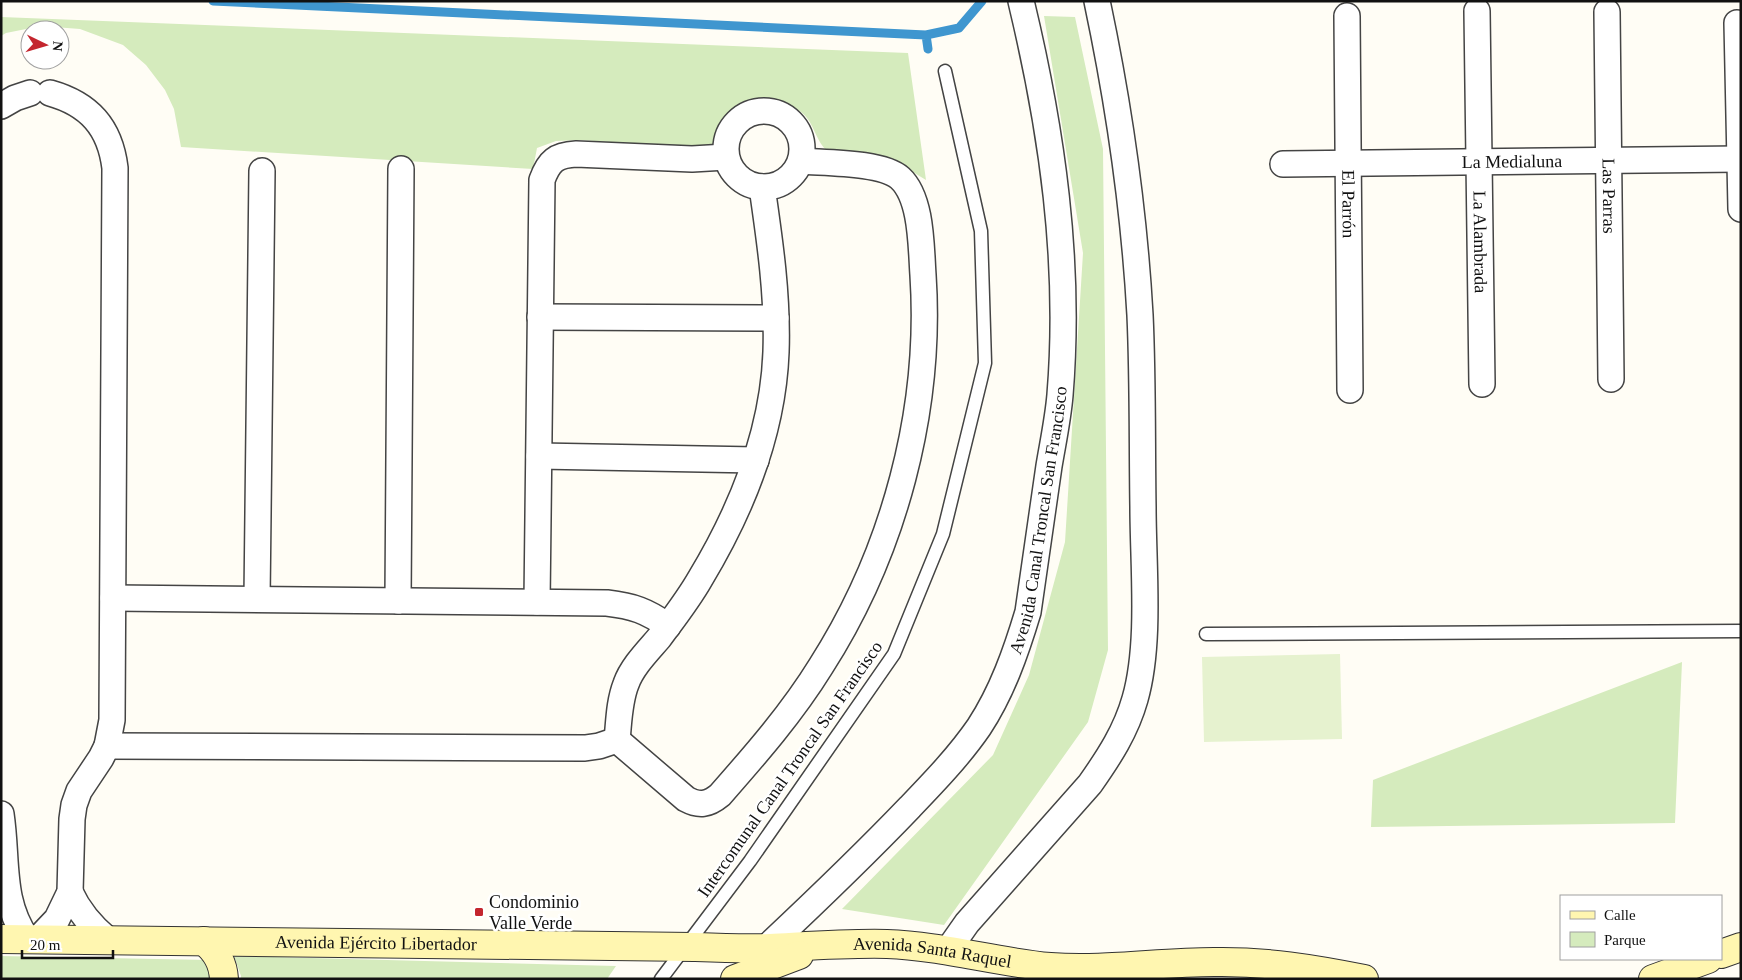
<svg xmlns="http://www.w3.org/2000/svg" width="1742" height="980" font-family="Georgia,serif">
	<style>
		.green { fill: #d5ebbd }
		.pitch { fill: #e6f2cf }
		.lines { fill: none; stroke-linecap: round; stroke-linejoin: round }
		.stream { stroke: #3f96cf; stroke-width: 9 }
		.service-casing { stroke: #444; stroke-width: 15 }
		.minor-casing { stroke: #444; stroke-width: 28 }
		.secondary-casing { stroke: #333; stroke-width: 30 }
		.service { stroke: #fff; stroke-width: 12 }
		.minor { stroke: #fff; stroke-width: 25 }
		.secondary { stroke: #fff6b0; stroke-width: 28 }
		.poi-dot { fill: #c4262e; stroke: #fff; stroke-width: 2 }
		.labels { text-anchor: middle; stroke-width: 5; stroke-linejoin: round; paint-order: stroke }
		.street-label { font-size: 18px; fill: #111; stroke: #fff }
		.poi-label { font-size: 18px; fill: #111; stroke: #fff; text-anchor: start }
	</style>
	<rect width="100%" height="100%" fill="#fffdf5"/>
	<path class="green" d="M 1044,16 L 1075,17 L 1103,149 L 1108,650 L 1088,722 L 944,925 L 842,909 L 993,755 L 1029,675 L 1065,542 L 1083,253 Z
		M 1,17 L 908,53 L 926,180 L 898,163 L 826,150 C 815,139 814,122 801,112 C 789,103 759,98 746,106 C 735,113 720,138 713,149 L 580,140 L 556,141 L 537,148 L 533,169 L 181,147 L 174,109 L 165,90 L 146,65 L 123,45 L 80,29 L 41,26 L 6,33 L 1,36 Z
		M 1682,662 L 1675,823 L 1371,827 L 1373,780 Z
		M 1,956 L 209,960 L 216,979 L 1,979 Z
		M 234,956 L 616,966 L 607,979 L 241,979 L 241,976 Z"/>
	<path class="pitch" d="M 1340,654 L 1342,739 L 1204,742 L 1202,657 Z"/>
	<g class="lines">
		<path class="stream" d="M 213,1 L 926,35
			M 928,49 L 926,35 L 959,28 L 982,1"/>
		<defs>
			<path id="service" d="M 1206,634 L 1741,631
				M 661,979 L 750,861 L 894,654 L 943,534 L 985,363 L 981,231 L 945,71"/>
			<g id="minor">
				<path id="s1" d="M 1477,11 L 1482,384"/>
				<path id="s2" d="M 1607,12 L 1611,379"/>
				<path id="s3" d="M 1347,16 L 1350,390"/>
				<path d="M 1737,23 L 1741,209"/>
				<path d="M 1,106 L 15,98 L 30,93"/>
				<circle cx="764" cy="149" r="38"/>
				<path id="s4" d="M 1283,164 L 1741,159"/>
				<path d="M 540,317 L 776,318"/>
				<path d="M 539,456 L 756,460"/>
				<path d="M 113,598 L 607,603 C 633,606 647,611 668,626"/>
				<path d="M 257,599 L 262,171"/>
				<path d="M 398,601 L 401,169"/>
				<path d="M 537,602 L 542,180 C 549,161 556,155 576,154 L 692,159 L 726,157"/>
				<path d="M 617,740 L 686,799 C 699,806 708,805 720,795 C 756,754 792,713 821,666 C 894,552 932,410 923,275 C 921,247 922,198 900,178 C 882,162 826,163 801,161"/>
				<path d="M 617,740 C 619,721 619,702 626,684 C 632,667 647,652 659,638 C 673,619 688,600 700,579 C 741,511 773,433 776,352 C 778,297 770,242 762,187"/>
				<path d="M 107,746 L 585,748 L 599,746 L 617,740"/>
				<path d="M 1,814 C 8,861 0,900 27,939"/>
				<path d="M 70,892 C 79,912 91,926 108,940"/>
				<path d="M 38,939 L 57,919 L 70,892 L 72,819 L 74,805 L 79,791 L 101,758 L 107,746 L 112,720 L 115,168 C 110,127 89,104 50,93"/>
				<path id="s5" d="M 766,948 C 815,902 863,856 910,807 C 934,782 959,756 979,727 C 1002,692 1016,652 1028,612 C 1035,563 1042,515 1049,466 C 1053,442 1058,419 1060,395 C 1071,262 1052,130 1021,1"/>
				<path d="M 948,950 L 967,923 L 1090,784 C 1109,757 1126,731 1135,699 C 1151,643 1143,566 1143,507 C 1142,443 1143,379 1140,315 C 1134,209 1119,105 1097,1"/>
			</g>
			<g id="secondary">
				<path id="s6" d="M 1,939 C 232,941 463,944 694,947 C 720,948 745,949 770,948 C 809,946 848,943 887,944 C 942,946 995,962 1050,967 C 1105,971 1159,962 1214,962 C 1265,961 1314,969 1364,979"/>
				<path d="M 204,941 C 216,951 223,962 224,979"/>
				<path d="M 1721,954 L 1741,947"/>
				<path d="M 735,979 L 799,955"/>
				<path d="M 1653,979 L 1708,959"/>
			</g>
		</defs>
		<use href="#service" class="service-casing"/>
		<use href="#minor" class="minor-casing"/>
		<use href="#secondary" class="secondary-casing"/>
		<use href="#service" class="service"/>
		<use href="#minor" class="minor"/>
		<use href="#secondary" class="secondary"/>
	</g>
	<rect class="poi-dot" x="474" y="907" width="10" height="10" rx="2.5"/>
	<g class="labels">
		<g class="street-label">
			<text dy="6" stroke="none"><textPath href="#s4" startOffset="229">La Medialuna</textPath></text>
			<text dy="6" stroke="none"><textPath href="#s2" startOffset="184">Las Parras</textPath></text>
			<text dy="6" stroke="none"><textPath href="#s3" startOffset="188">El Parrón</textPath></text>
			<text dy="6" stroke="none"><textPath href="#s1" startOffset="231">La Alambrada</textPath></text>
			<text dy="6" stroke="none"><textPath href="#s5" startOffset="525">Avenida Canal Troncal San Francisco</textPath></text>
			<text transform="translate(790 769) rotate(-55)" y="6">Intercomunal Canal Troncal San Francisco</text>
			<text dy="6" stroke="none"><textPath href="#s6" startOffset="375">Avenida Ejército Libertador</textPath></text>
			<text dy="6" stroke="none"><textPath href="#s6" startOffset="932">Avenida Santa Raquel</textPath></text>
		</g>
		<g class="poi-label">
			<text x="489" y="908">Condominio<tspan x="489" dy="21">Valle Verde</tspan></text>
		</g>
	</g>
	<rect width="1742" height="980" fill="none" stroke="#111111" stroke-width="5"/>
	<rect x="1560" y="895" width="162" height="65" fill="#ffffff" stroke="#a0a0a0"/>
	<rect x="1570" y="911" width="25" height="8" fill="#fff6b0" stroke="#a0a0a0"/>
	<text x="1604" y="920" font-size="15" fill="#111111">Calle</text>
	<rect x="1570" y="932" width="25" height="15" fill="#d5ebbd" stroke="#a0a0a0"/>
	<text x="1604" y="945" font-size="15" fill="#111111">Parque</text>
	<g transform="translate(45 45) rotate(95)"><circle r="24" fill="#ffffff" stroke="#a0a0a0"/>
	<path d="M0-4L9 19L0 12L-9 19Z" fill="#c4262e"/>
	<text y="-8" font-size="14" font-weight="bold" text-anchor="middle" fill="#111111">N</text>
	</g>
	<path d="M22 950v8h91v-8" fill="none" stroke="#111111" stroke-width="2.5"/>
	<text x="30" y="950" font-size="15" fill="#111111" stroke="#ffffff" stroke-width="4" paint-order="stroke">20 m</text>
</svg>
